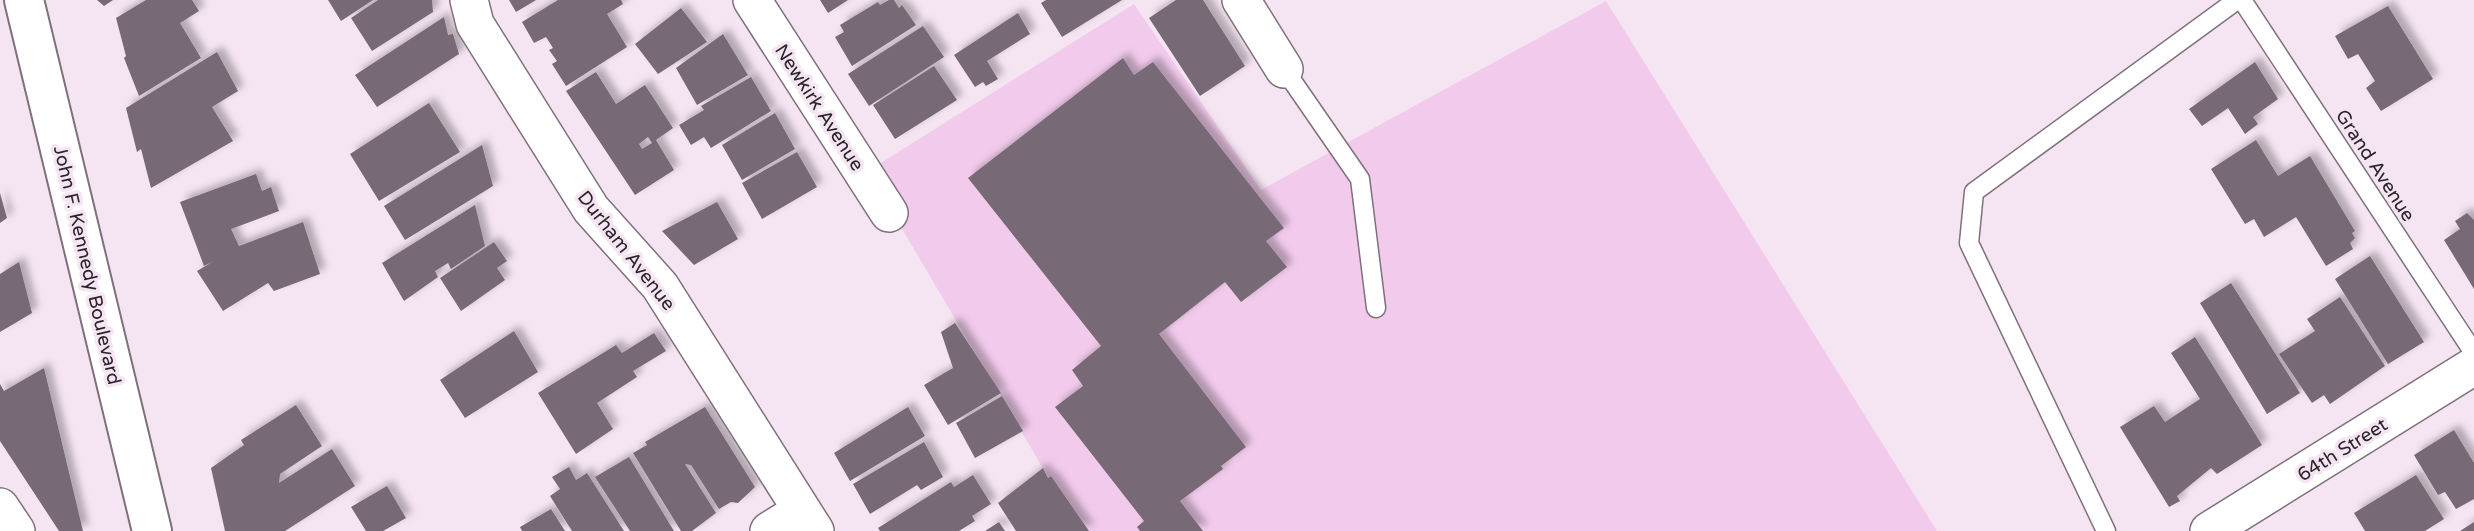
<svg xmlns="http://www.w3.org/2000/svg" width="2474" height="531" font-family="'Varela Round',sans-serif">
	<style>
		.green { fill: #f2cbec }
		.building { fill: #776975; fill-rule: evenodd; filter: url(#shadow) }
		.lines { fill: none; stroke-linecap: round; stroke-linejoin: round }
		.service-casing { stroke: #7e707c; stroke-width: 21 }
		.minor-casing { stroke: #7e707c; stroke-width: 40 }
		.primary-casing { stroke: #7e707c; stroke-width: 42 }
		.service { stroke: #fff; stroke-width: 18 }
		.minor { stroke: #fff; stroke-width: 37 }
		.primary { stroke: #fff; stroke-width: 38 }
		.labels { text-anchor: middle; stroke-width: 7; stroke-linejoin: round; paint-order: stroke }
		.street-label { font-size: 19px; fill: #2b252a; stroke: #f5e5f2 }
	</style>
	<defs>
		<filter id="shadow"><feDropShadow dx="6" dy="-6" stdDeviation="3.5" flood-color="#0004"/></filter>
	</defs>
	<rect width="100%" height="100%" fill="#f5e5f2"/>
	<path class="green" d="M 1606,1 L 1937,531 L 1086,531 L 1044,470 L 868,171 L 1134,4 L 1261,190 Z"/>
	<path class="building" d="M 97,0 L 113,0 L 104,6 Z
		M 146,0 L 192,0 L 199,11 L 180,23 L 201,58 L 139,96 L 124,58 L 126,56 L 116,18 Z
		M 328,0 L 373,0 L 341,21 Z
		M 378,0 L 432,0 L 433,12 L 372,51 L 351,18 Z
		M 509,0 L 536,0 L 516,12 Z
		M 558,0 L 621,0 L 623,4 L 607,14 L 627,47 L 566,86 L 552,64 L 557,61 L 549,50 L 553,48 L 546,37 L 534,43 L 522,22 Z
		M 820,0 L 848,0 L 828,13 Z
		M 889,0 L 894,0 L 899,8 L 902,5 L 916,25 L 852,66 L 835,37 L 844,32 L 840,25 L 878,2 L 880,5 Z
		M 1046,0 L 1122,0 L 1062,37 L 1041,3 Z
		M 1176,0 L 1203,0 L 1245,66 L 1200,96 L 1149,18 Z
		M 2388,6 L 2433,79 L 2381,111 L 2366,88 L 2375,81 L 2358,54 L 2348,59 L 2335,36 Z
		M 681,8 L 707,42 L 658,74 L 635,44 Z
		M 1018,13 L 1030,34 L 987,61 L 998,79 L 986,86 L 983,82 L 975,87 L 954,55 Z
		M 444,17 L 448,35 L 453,34 L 459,54 L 377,107 L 355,75 Z
		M 923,26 L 944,57 L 869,106 L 848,74 Z
		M 723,34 L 748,75 L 697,105 L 676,68 Z
		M 217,52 L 238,91 L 212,107 L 233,141 L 151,188 L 141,149 L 137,152 L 126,108 Z
		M 1123,58 L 1134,75 L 1153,62 L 1284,228 L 1266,241 L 1287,267 L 1241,302 L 1225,282 L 1159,334 L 1246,447 L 1221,466 L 1223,469 L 1180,501 L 1203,531 L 1140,531 L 1137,527 L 1144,521 L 1055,407 L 1083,386 L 1072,370 L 1101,346 L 968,178 Z
		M 2255,62 L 2278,99 L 2253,117 L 2258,124 L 2245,134 L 2228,108 L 2202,126 L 2189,109 Z
		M 934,66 L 957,100 L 895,139 L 873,105 Z
		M 596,72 L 616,104 L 645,85 L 673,128 L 656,140 L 674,170 L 635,195 L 566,91 ZM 648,137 L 652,143 L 642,149 L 639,144 Z
		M 751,77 L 771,111 L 711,148 L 704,137 L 691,145 L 679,125 L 704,110 L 701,106 Z
		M 429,103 L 460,152 L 379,201 L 350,154 Z
		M 775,113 L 795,149 L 742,180 L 722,145 Z
		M 2256,140 L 2278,176 L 2310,156 L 2355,231 L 2352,233 L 2355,238 L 2350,243 L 2353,249 L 2326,266 L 2296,217 L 2264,237 L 2254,219 L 2245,224 L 2211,169 Z
		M 482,145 L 493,186 L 405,240 L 384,206 Z
		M 797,152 L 817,187 L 762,219 L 742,183 Z
		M 256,174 L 262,191 L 271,187 L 279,211 L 231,229 L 239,246 L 303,222 L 320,274 L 274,291 L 268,283 L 223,311 L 197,271 L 214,261 L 204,266 L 180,202 Z
		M 0,193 L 7,218 L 0,223 Z
		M 717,202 L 738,239 L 694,265 L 662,231 Z
		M 475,205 L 485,246 L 451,269 L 448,263 L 435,271 L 438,277 L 404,301 L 382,263 Z
		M 2467,213 L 2474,220 L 2474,289 L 2444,240 L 2460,229 L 2455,221 Z
		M 494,242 L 507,261 L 497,268 L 505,280 L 461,311 L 440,278 Z
		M 2370,256 L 2424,342 L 2388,364 L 2335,279 Z
		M 19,262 L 32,313 L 0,332 L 0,274 Z
		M 2231,283 L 2300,393 L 2267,414 L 2200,303 Z
		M 2340,297 L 2385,366 L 2330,404 L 2324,395 L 2312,403 L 2279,354 L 2315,331 L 2307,319 Z
		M 955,323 L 1001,393 L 948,425 L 924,385 L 953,368 L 941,332 Z
		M 514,331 L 538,372 L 465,418 L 440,380 Z
		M 654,333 L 666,351 L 633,371 L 637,377 L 597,403 L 613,429 L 576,454 L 538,393 L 616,345 L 622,353 Z
		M 2195,337 L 2262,445 L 2217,474 L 2211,468 L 2177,496 L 2180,501 L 2169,507 L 2120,427 L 2154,406 L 2165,422 L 2200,399 L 2171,353 Z
		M 44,368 L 83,531 L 59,531 L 0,441 L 0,384 L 4,391 Z
		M 1002,396 L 1023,431 L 975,458 L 956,423 Z
		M 296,405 L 322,446 L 280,474 L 279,483 L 332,449 L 355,486 L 285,531 L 225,531 L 211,468 L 244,445 L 241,440 Z
		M 705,407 L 755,487 L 738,503 L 731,502 L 719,509 L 691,465 L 685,464 L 716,513 L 692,531 L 681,531 L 633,453 L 647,445 L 645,442 Z
		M 908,407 L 925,436 L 850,481 L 834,453 Z
		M 2454,430 L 2474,463 L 2474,499 L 2456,509 L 2445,492 L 2438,495 L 2414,455 Z
		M 924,442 L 943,477 L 921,490 L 917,485 L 870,514 L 853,484 Z
		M 629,457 L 674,531 L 630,531 L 595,477 Z
		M 569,467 L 576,480 L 587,473 L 624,531 L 572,531 L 550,496 L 560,489 L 552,477 Z
		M 1043,468 L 1048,478 L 1051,476 L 1089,531 L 1016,531 L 998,503 Z
		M 973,475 L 991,504 L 972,516 L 975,521 L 959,531 L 880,531 L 878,528 L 951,482 L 954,487 Z
		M 2416,475 L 2444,519 L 2425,531 L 2365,531 L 2354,513 Z
		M 387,486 L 406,518 L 383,531 L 366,531 L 351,507 Z
		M 551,509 L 565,531 L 522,531 L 520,527 Z
		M 999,522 L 1005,531 L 985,531 Z
		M 2474,522 L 2474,531 L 2460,531 Z"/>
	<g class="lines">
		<defs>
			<path id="service" d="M 2242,0 L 2474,353
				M 1284,69 L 1360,179 L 1376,308
				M 2106,531 L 1969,243 L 1974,192 L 2237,0"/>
			<path id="minor" d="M 469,0 L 475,24 L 591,209 L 660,286 L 815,531
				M 752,0 L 889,213
				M 1241,0 L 1284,69
				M 0,507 L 16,531
				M 769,531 L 801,511
				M 2209,531 L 2474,366"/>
			<path id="primary" d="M 24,0 L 152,531"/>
		</defs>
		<use href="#service" class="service-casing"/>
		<use href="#minor" class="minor-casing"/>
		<use href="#primary" class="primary-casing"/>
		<use href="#service" class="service"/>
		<use href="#minor" class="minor"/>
		<use href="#primary" class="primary"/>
	</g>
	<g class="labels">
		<g class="street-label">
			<text transform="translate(820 107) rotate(57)" y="7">Newkirk Avenue</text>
			<text transform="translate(2376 165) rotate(57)" y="7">Grand Avenue</text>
			<text transform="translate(627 250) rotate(52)" y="7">Durham Avenue</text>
			<text transform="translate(88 265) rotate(77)" y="7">John F. Kennedy Boulevard</text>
			<text transform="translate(2342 449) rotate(-32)" y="7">64th Street</text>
		</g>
	</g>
</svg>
